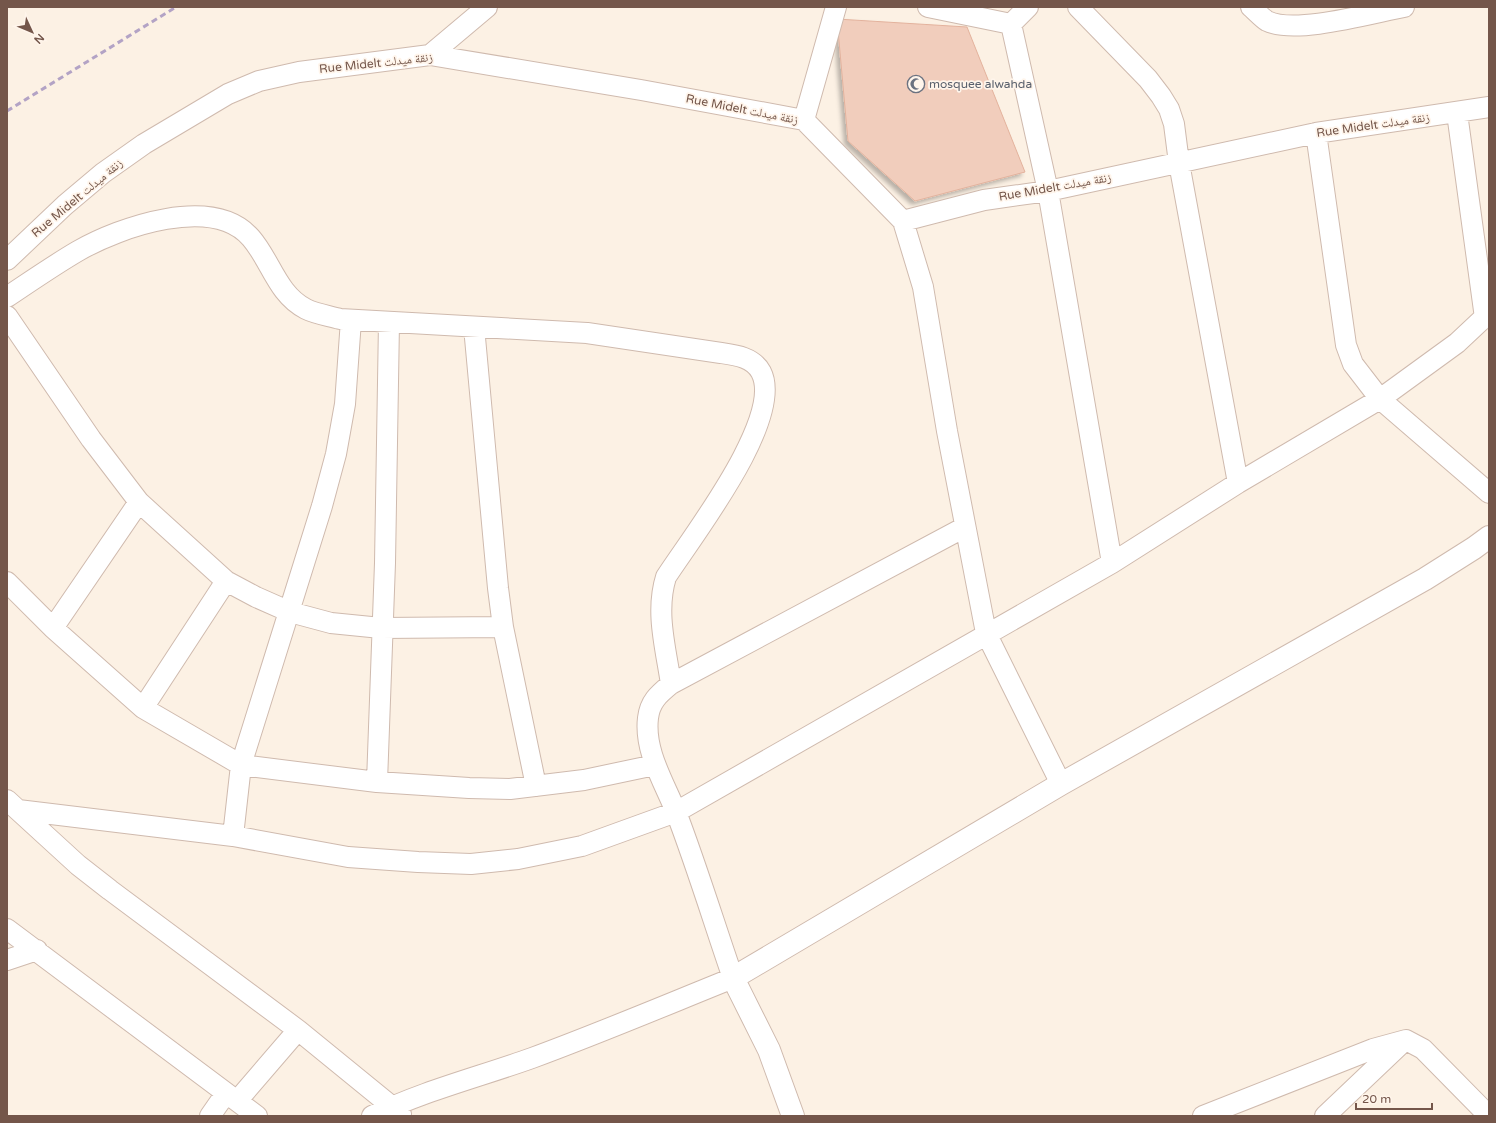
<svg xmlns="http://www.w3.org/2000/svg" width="1496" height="1123" font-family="'Varela Round','Noto Naskh Arabic',sans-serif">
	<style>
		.building { fill: #f1cdbc; stroke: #e3b29d; filter: url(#shadow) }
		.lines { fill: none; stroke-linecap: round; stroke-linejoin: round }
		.minor-casing { stroke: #cfbaae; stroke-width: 22 }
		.tertiary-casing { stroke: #cfbaae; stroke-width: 24 }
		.minor { stroke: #fff; stroke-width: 20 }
		.tertiary { stroke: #fff; stroke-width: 22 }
		.rail { stroke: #b3a3c5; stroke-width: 3; stroke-dasharray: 6 4; stroke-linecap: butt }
		.labels { text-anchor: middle; stroke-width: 3.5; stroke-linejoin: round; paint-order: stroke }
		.street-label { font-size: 12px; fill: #74564a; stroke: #fff5eb }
		.worship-label { font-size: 12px; fill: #5b616d; stroke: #fff5eb; text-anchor: start }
	</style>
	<defs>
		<filter id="shadow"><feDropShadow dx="-3.5" dy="3.5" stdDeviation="2" flood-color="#0004"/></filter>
	</defs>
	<rect width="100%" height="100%" fill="#fcf1e4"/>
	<path class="building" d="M 837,19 L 967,27 L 1025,172 L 915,201 L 848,141 Z"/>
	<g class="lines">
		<defs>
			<path id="minor" d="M 928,7 L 1011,24
				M 1078,7 L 1148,79 L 1161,96 L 1169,109 L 1174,124 L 1179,163 L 1238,483
				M 1251,7 C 1256,11 1262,18 1267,21 C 1295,35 1372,13 1404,7
				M 1011,24 L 1048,191 L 1112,563
				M 1011,24 L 1028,7
				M 430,55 L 487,7
				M 1457,113 L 1485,318
				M 804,120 L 836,7
				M 1316,133 L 1346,345 L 1353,364 L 1380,399 L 1489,493
				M 903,221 L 984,200 L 1048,191 L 1316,133 L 1489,107
				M 7,260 L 65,205 L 103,173 L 144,144 L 228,94 L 259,81 L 299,72 L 430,55 L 641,90 L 804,120 L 903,221 L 923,287 L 947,431 L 986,633 L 1061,784
				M 7,297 C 31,281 54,265 78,251 C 120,227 213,194 251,238 C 271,261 277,294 306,309 C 316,314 330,316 340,319 L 587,333 L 721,353 C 735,355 753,357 761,372 C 785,418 691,538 666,577 C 655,612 666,649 671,684
				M 7,316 L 91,439 L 139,502 L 226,581 L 256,597 L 290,612 L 331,623 L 381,628 L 503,627
				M 474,327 L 498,588 L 503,627 L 536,786
				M 7,582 L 53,628 L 143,708 L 241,765 L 377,782 L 469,788 L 510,789 L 584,780 L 655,765
				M 53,628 L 139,502
				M 143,708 L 226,581
				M 377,782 L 385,563 L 389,322
				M 7,800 L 78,865 L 110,890 L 298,1030 L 401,1114
				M 18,810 L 233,836 L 348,857 L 418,862 L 471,864 L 518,859 L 582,846 L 676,812 L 1112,563 L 1238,483 L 1380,399 L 1457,343 L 1489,313
				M 233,836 L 241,765 L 322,506 L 336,454 L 345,404 L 351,320
				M 7,929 L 257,1116
				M 7,960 L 37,950
				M 237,1101 L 298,1030
				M 210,1116 L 226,1093
				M 372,1116 C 423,1091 479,1077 532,1058 C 600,1033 666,1005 733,978 C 714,923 697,867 676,812 C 664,782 644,751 648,718 C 650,701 659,694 671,684 L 965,527
				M 1203,1116 L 1373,1049 L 1406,1040 L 1423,1049 L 1489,1116
				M 1325,1116 L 1404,1041"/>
			<path id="tertiary" d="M 793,1116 L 769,1050 L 733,978 L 1061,784 L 1425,579 L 1474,548 L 1489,537"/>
		</defs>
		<use href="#minor" class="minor-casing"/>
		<use href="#tertiary" class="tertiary-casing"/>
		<use href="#minor" class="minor"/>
		<use href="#tertiary" class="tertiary"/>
		<path class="rail" d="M 7,111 L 176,7"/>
	</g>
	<defs>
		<symbol id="mosque-ring" viewBox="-11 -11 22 22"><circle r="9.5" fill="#fff5eb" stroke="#6b7280" stroke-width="1.5"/><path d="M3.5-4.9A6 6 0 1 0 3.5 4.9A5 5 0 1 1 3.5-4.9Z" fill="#6b7280"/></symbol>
	</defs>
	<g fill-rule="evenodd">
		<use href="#mosque-ring" x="906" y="74" width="20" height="20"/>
	</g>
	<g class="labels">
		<g class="street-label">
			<text transform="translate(376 63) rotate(-6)" y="4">Rue Midelt زنقة ميدلت</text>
			<text transform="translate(742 109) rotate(11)" y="4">Rue Midelt زنقة ميدلت</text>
			<text transform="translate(1373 125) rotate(-8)" y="4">Rue Midelt زنقة ميدلت</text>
			<text transform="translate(1055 187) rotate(-10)" y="4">Rue Midelt زنقة ميدلت</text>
			<text transform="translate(77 198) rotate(-40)" y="4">Rue Midelt زنقة ميدلت</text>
		</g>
		<g class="worship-label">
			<text x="929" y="88">mosquee alwahda</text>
		</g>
	</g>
	<rect width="1496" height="1123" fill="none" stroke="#74564a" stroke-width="16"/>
	<g transform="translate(32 32) rotate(134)" stroke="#fff5eb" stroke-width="3" paint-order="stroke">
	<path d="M0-3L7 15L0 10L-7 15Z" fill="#74564a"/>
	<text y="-6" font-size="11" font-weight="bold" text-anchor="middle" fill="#74564a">N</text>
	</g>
	<path d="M1356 1103v6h76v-6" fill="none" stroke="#74564a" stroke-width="2"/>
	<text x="1362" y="1103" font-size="12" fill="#74564a" stroke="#fff5eb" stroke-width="3" paint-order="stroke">20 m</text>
</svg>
